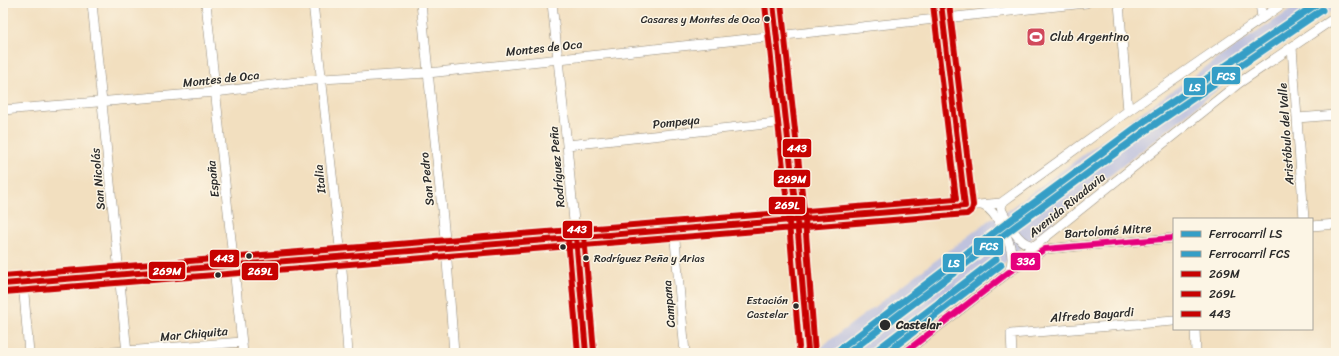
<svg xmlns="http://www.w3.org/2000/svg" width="1339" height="356" font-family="Sriracha,sans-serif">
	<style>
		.industrial { fill: #bfc2dd }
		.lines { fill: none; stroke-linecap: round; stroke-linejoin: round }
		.minor-casing { stroke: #8e8575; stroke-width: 10 }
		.minor { stroke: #fff; stroke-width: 9 }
		.bus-1-casing { stroke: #fcf5e5; stroke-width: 9 }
		.bus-2-casing { stroke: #fcf5e5; stroke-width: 9 }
		.bus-3-casing { stroke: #fcf5e5; stroke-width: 9 }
		.bus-4-casing { stroke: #fcf5e5; stroke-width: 9 }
		.bus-1 { stroke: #c70201; stroke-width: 6 }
		.bus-2 { stroke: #c70201; stroke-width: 6 }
		.bus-3 { stroke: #c70201; stroke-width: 6 }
		.bus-4 { stroke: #e5007d; stroke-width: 6 }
		.rail-1-casing { stroke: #fcf5e5; stroke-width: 10 }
		.rail-2-casing { stroke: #fcf5e5; stroke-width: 10 }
		.rail-1 { stroke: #359ec6; stroke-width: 7 }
		.rail-2 { stroke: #359ec6; stroke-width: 7 }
		.bus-dot { fill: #2b2b2b; stroke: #fcf5e5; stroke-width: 1.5 }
		.labels { text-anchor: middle; stroke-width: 3; stroke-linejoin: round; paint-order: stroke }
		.bus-label { font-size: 11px; fill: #2b2b2b; stroke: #fcf5e5; text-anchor: end }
		.poi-label { font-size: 12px; fill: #2b2b2b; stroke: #fcf5e5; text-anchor: start }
		.street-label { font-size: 12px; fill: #2b2b2b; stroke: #fcf5e5 }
		.stop-label { font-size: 12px; font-weight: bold; fill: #2b2b2b; stroke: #fcf5e5; text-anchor: start }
		.line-badge { stroke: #fcf5e5; stroke-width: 1.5 }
		.badge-label { font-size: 11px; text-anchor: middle; font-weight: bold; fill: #fff }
	</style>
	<rect width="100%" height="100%" fill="#fcf5e5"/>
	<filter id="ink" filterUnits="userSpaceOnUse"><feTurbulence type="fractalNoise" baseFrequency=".025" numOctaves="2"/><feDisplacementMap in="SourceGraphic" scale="8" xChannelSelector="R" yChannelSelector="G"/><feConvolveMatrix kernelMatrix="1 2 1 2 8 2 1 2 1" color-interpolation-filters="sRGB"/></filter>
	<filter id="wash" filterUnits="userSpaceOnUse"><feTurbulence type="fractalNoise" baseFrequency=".012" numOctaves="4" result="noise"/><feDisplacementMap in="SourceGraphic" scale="16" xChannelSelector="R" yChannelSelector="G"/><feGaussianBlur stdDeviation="0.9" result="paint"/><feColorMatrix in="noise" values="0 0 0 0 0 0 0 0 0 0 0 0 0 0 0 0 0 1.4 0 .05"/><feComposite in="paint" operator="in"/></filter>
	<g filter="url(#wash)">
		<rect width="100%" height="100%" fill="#f2dfbf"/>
		<path class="industrial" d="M 1301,3 L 1336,3 L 1336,8 L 1226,83 L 1036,235 L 1000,267 L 887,353 L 813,353 L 988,221 L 1011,209 L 1016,204 L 1139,114 L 1230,50 Z"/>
	</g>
	<g filter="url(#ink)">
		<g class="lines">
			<defs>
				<path id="minor" d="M 92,3 L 127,353
					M 206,3 L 243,353
					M 313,3 L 341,256 L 348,353
					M 421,3 L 446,248 L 454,353
					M 552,3 L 567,145 L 586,353
					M 773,3 L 797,221 L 808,350 L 804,353
					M 941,3 L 965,206
					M 1119,3 L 1128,111
					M 1260,3 L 1262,18
					M 1292,47 L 1304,219
					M 3,110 L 215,92 L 322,79 L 428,73 L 1086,3
					M 1297,118 L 1336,115
					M 567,145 L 786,122
					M 1003,202 L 1001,207 L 1002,211 C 1009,223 1019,248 1036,245
					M 982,205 C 997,210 1012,244 1012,259 C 1012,262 1011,266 1010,269
					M 1312,226 L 1336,224
					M 674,229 L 685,353
					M 1009,272 L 1018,259 L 1239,83 L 1336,17
					M 23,282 L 29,353
					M 3,284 L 234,264 L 674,229 L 797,221 L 1001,203 L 1128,111 L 1284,3
					M 1195,329 L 1196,353
					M 100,353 L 242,342
					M 904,353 L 1009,272 L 1045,249 L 1174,238
					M 1012,353 L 1011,334 L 1174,321"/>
			</defs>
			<use href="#minor" class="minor-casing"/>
			<use href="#minor" class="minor"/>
			<defs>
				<path id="bus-1" d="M 773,3 L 797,221 L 808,350 L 804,353
					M 576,237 L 586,353
					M 3,284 L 965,206 L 941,3"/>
				<path id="bus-2" d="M 765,4 L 789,222 L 799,347
					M 568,238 L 578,353
					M 4,292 L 967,214 L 972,210 L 973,205 L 949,3"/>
				<path id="bus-3" d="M 781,3 L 805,220 L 815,353
					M 584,236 L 594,352
					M 3,276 L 956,199 L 933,4"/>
				<path id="bus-4" d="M 904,353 L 1009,272 L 1045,249 L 1174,238"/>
			</defs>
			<use href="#bus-1" class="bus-1-casing"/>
			<use href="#bus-2" class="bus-2-casing"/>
			<use href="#bus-3" class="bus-3-casing"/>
			<use href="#bus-4" class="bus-4-casing"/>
			<use href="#bus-1" class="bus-1"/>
			<use href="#bus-2" class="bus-2"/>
			<use href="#bus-3" class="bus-3"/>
			<use href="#bus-4" class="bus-4"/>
			<defs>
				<path id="rail-1" d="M 835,353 L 1008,222 L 1146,120 L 1318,3
					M 873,353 L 996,259"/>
				<path id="rail-2" d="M 848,353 L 1013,228 L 1151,127 L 1322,10
					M 886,353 L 1001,265"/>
			</defs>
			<use href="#rail-1" class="rail-1-casing"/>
			<use href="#rail-2" class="rail-2-casing"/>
			<use href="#rail-1" class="rail-1"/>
			<use href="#rail-2" class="rail-2"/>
		</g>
	</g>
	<defs>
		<symbol id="stadium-square" viewBox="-11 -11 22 22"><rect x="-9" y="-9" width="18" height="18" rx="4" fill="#d1495b" stroke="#fcf5e5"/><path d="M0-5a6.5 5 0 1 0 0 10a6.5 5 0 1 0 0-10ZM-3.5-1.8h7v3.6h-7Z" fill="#fff"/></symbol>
	</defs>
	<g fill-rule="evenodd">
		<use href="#stadium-square" x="1025" y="26" width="22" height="22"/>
	</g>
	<g class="bus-dot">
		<circle cx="767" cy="19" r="3.5"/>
		<circle cx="563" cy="247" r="3.5"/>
		<circle cx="249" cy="256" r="3.5"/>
		<circle cx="586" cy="258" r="3.5"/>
		<circle cx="218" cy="275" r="3.5"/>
		<circle cx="796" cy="306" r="3.5"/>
		<circle cx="885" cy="325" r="6"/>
	</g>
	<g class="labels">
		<g class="bus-label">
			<text x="760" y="23">Casares y Montes de Oca</text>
			<text x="594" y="262" text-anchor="start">Rodríguez Peña y Arias</text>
			<text x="788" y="304">Estación<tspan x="788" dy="14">Castelar</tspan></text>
		</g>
		<g class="poi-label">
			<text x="1050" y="41">Club Argentino</text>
		</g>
		<g class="street-label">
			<text transform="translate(544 48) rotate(-6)" y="4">Montes de Oca</text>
			<text transform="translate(221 79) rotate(-6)" y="4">Montes de Oca</text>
			<text transform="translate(676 122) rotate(-6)" y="4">Pompeya</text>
			<text transform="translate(1286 134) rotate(-94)" y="4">Aristóbulo del Valle</text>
			<text transform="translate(557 167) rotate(-95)" y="4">Rodríguez Peña</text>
			<text transform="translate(98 179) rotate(-95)" y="4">San Nicolás</text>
			<text transform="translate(213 179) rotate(-96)" y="4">España</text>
			<text transform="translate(320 179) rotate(-96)" y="4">Italia</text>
			<text transform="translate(427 179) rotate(-96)" y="4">San Pedro</text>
			<text transform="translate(1067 205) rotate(-39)" y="4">Avenida Rivadavia</text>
			<text transform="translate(1108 231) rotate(-4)" y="4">Bartolomé Mitre</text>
			<text transform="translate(669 304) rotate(-95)" y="4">Campana</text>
			<text transform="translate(1092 315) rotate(-4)" y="4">Alfredo Bayardi</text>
			<text transform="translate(194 334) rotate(-5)" y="4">Mar Chiquita</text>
		</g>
		<g class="stop-label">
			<text x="896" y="329">Castelar</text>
		</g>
	</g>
	<g class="line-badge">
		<rect x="1211" y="66" width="30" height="19" rx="4" fill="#359ec6"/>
		<rect x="1183" y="77" width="23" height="19" rx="4" fill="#359ec6"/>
		<rect x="782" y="138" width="30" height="20" rx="4" fill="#c70201"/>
		<rect x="773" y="169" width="38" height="19" rx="4" fill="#c70201"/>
		<rect x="768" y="196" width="38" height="19" rx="4" fill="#c70201"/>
		<rect x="562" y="220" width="31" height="19" rx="4" fill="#c70201"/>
		<rect x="973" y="237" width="31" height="19" rx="4" fill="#359ec6"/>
		<rect x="209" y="249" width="31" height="19" rx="4" fill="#c70201"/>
		<rect x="1010" y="252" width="31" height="19" rx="4" fill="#e5007d"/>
		<rect x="942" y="253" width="23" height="20" rx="4" fill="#359ec6"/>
		<rect x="148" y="261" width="38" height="19" rx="4" fill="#c70201"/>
		<rect x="241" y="262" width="38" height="19" rx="4" fill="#c70201"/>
	</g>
	<g class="badge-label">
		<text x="1226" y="80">FCS</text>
		<text x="1195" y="91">LS</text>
		<text x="797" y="152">443</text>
		<text x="792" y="183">269M</text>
		<text x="787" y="209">269L</text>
		<text x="577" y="233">443</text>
		<text x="989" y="250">FCS</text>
		<text x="224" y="262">443</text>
		<text x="1026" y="265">336</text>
		<text x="954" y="267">LS</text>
		<text x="167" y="275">269M</text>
		<text x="260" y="275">269L</text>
	</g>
	<rect width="1339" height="356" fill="none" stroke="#fcf5e5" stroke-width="16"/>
	<rect x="1173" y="218" width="140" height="112" fill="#fcf5e5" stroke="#a8a49b"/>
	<rect x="1181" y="231" width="20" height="6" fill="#359ec6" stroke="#a8a49b"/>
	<text x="1209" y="238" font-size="12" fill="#2b2b2b">Ferrocarril LS</text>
	<rect x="1181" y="251" width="20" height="6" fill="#359ec6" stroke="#a8a49b"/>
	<text x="1209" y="258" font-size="12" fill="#2b2b2b">Ferrocarril FCS</text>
	<rect x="1181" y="271" width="20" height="6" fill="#c70201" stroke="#a8a49b"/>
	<text x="1209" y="278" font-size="12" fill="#2b2b2b">269M</text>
	<rect x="1181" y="291" width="20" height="6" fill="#c70201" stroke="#a8a49b"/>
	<text x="1209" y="298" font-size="12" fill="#2b2b2b">269L</text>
	<rect x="1181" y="311" width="20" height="6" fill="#c70201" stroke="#a8a49b"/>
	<text x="1209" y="318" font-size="12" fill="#2b2b2b">443</text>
</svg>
